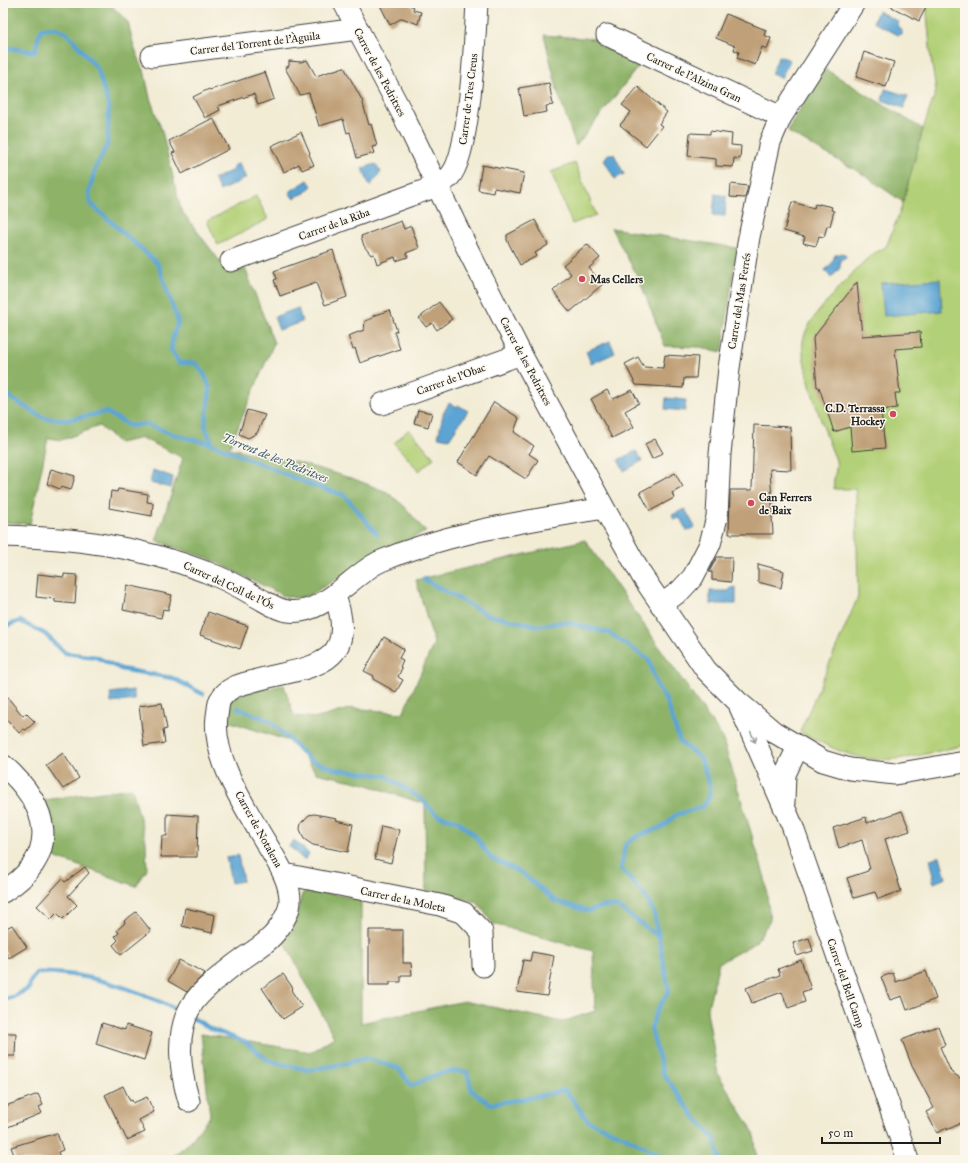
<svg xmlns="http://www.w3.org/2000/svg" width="968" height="1163" font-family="'IM FELL Great Primer',serif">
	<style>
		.green { fill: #b2d077; stroke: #67764a }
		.forest { fill: #8db268; stroke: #546742 }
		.water { fill: #5ca4d3; stroke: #3c6078 }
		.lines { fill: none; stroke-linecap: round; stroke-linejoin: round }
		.stream { stroke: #5ca4d3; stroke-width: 4.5 }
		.building { fill: #c0a078 }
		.minor-casing { stroke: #3c3b38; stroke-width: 23 }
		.minor { stroke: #fff; stroke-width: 21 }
		.oneway { stroke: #999 }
		.poi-dot { fill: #d1495b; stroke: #fbf7ec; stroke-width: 1.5 }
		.labels { text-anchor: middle; stroke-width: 3; stroke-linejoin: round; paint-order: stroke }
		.street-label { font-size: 11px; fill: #1c1c1c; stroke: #fbf7ec }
		.poi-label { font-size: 11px; font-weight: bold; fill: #1c1c1c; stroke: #fbf7ec; text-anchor: start }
		.water-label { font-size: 12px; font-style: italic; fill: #39596e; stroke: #fbf7ec }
	</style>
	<rect width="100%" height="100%" fill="#fbf7ec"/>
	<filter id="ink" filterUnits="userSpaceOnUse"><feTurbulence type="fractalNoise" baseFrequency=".025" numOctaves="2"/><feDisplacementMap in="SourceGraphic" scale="8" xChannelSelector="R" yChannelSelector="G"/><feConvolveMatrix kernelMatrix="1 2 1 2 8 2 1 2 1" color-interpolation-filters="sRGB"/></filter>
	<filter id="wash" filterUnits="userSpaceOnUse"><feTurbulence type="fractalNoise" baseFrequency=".012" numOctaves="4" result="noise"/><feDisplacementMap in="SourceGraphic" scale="16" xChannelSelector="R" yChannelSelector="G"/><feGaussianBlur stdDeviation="0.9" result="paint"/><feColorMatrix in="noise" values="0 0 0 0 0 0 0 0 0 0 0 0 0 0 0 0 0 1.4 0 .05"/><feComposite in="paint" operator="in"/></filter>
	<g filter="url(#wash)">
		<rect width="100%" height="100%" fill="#f2ecd5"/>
		<path class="green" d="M 926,3 L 965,3 L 965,745 C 931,752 891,766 856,756 C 836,751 818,741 800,732 L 858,597 L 856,489 L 834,489 C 832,478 838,471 836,460 C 826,437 799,362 803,341 C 806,322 830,298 843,284 C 856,270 868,254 886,247 L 901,209 L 923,129 L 936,91 L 931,58 Z
			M 575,163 L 596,215 L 572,224 L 551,172 Z
			M 256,196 L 268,219 L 218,245 L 207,221 Z
			M 409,429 L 434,458 L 419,471 L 394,443 Z"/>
		<path class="forest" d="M 3,3 L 109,3 L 128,22 L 134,47 L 144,70 L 150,98 L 162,131 L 181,210 L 228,272 L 245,268 L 274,343 L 229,448 L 296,462 L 354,479 L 387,492 L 404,506 L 426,532 L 385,549 L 310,595 L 296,598 L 282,595 L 208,558 L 156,541 L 183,458 L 142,438 L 119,443 L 99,426 L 62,440 L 48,438 L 30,524 L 3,522 L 3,427 L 5,423 L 3,422 L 3,160 L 11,148 L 3,141 Z
			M 544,35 L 595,39 L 602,47 L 641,63 L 576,146 L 558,93 Z
			M 825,69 L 923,129 L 903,202 L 861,173 L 788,132 L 792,122 Z
			M 611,228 L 737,248 L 722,352 L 700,347 L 665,346 L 639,279 Z
			M 585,540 L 722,737 L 765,878 L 770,921 L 755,943 L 719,963 L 707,1011 L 718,1074 L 754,1133 L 757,1160 L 168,1160 L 189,1143 L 210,1116 L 201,1034 L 311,1052 L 334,1037 L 283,939 L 294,924 L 302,894 L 307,890 L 361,899 L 361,1023 L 464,1001 L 562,1022 L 595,1011 L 593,951 L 493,924 L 477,902 L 426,890 L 425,804 L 421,801 L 421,803 L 362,783 L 316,773 L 295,743 L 228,721 L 230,701 L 243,693 L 284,685 L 294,716 L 318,718 L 352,708 L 403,713 L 434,643 L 416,580 Z
			M 132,788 L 146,841 L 147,870 L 136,886 L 48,855 C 55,836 54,818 44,800 Z"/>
		<path class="water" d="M 878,11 L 899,22 L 897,26 L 902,30 L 902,34 L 898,35 L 873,22 Z
			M 779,56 L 790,60 L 781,78 L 771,74 Z
			M 885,89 L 908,96 L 904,108 L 882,100 Z
			M 608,154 L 614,154 L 624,174 L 615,179 L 604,160 Z
			M 239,163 L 246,178 L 220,191 L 214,179 L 233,170 L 233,166 Z
			M 376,164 L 381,172 L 370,186 L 362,168 Z
			M 308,180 L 312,186 L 305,193 L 293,198 L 289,192 Z
			M 715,194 L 726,196 L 725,216 L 713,215 Z
			M 843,253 L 847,257 L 840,260 L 840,268 L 831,278 L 825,270 L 831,265 L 835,255 Z
			M 940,279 L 942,311 L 884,316 L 881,283 Z
			M 298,308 L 302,322 L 279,330 L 274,317 Z
			M 610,341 L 615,353 L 591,364 L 586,351 Z
			M 666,398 L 686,400 L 685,411 L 665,409 Z
			M 449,403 L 456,407 L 458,405 L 468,411 L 449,439 L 438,437 L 443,414 Z
			M 636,451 L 642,461 L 624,471 L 618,460 Z
			M 153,470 L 173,477 L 171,488 L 150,483 Z
			M 685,509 L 695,527 L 687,531 L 680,518 L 674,520 L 672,515 Z
			M 736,587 L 736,604 L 710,604 L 710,591 L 729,591 L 731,588 Z
			M 133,690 L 135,700 L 111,703 L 110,693 Z
			M 294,840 L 309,854 L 304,860 L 289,846 Z
			M 238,855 L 243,881 L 231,883 L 226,857 Z
			M 940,856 L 946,878 L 934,883 L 932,877 L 934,877 L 930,859 Z"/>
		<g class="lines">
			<path class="stream" d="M 3,47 L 35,52 L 39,35 L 42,29 L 56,28 L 68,34 L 97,68 L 109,107 L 107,145 L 95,169 L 89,192 L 90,203 L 158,264 L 178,322 L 173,337 L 171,350 L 179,363 L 196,363 L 205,376 L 210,389 L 205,426 L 212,444 L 312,485 L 344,495 L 377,534
				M 3,389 L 12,399 L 44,418 L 67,420 L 106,412 L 130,426 L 145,424 L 179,436 L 212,444
				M 423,579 L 488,615 L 538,626 L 564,622 L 609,633 L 649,660 L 657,686 L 666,700 L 680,742 L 701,759 L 710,786 L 710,795 L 704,806 L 676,815 L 664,826 L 636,837 L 625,845 L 621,869 L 644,894 L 654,913 L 669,991 L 657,1010 L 651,1028 L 663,1073 L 693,1115 L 714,1138 L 720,1160
				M 3,627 L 20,621 L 45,634 L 65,653 L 96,657 L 121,669 L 172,678 L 203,694
				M 238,708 L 270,721 L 310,760 L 335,769 L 386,776 L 420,798 L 437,815 L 458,821 L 475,836 L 491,858 L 522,873 L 555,901 L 588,911 L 605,906 L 618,907 L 659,937
				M 3,1000 L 13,997 L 29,988 L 31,980 L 37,973 C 87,971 138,990 183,1013
				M 191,1017 L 211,1029 L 245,1042 L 269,1061 L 309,1070 L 345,1064 L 365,1058 L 398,1068 L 412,1086 C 432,1076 444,1068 467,1072 L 472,1091 L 490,1104 L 535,1097 L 565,1090 L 588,1121 L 624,1136 L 658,1154 L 663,1160"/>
		</g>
		<g id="blocks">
			<path class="building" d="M 379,3 L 406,3 L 414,7 L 413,10 L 421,12 L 418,24 L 402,18 L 390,25 Z
				M 884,3 L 918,3 L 926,7 L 919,21 Z
				M 726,14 L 766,30 L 764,35 L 771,38 L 767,49 L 762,47 L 755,65 L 737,58 L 739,52 L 734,50 L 735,46 L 716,38 Z
				M 864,52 L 894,62 L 886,87 L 856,77 Z
				M 307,60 L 316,76 L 344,67 L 362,100 L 369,125 L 371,124 L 377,146 L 372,147 L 374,153 L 357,158 L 350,132 L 347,133 L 343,119 L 319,126 L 309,93 L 300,95 L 285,68 L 289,66 L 289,61 L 301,62 Z
				M 265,72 L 274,99 L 258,105 L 254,94 L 218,106 L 220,110 L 205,118 L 193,97 L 209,89 L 210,90 Z
				M 549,83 L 553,105 L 546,106 L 547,112 L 524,116 L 519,88 Z
				M 638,87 L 667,112 L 659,124 L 662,126 L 646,146 L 620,125 L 631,112 L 622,105 Z
				M 213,118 L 229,149 L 182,174 L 172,153 L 175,152 L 169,141 Z
				M 710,131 L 732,134 L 731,145 L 741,146 L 740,159 L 734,158 L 733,167 L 716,166 L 716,159 L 688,156 L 690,133 L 710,134 Z
				M 301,132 L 310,153 L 309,154 L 314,165 L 302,170 L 299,164 L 284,172 L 271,146 Z
				M 482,165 L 524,173 L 520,193 L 494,188 L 493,193 L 478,190 Z
				M 731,184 L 748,186 L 745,198 L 730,197 Z
				M 792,202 L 814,208 L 815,204 L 819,205 L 819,204 L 832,207 L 831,210 L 834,211 L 830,226 L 827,226 L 824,237 L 819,236 L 816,246 L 803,243 L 805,237 L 784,231 Z
				M 535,220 L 548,245 L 535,253 L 537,256 L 520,265 L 507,240 L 507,235 Z
				M 401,221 L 404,229 L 411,226 L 419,248 L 406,253 L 408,257 L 396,261 L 395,257 L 377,264 L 374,254 L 371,255 L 364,246 L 361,236 Z
				M 587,244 L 600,258 L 589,268 L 603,284 L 570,312 L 553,291 L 571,274 L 563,265 Z
				M 333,250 L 347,297 L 325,305 L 316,283 L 280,296 L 274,280 L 277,279 L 274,271 Z
				M 857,282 L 862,336 L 920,332 L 921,347 L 895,349 L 900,393 L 895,393 L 897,408 L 881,410 L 885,448 L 852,451 L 850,427 L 834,432 L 819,387 L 817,387 L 813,338 Z
				M 439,302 L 452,319 L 437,330 L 432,323 L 426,327 L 419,318 Z
				M 390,310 L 397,331 L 394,332 L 400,349 L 360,363 L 355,348 L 353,349 L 348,336 L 364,330 L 365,321 L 373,318 L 373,316 Z
				M 665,355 L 698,357 L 696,378 L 684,378 L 683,388 L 636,385 L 625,364 L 638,357 L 644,367 L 663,368 Z
				M 607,390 L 613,399 L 632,390 L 639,403 L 625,411 L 634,427 L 612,438 L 591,399 Z
				M 494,402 L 519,418 L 514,432 L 534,446 L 529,454 L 538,460 L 526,479 L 489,456 L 477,475 L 458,462 Z
				M 247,410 L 265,415 L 257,433 L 248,438 L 239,434 Z
				M 418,410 L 432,413 L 428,427 L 414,423 Z
				M 754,425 L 790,427 L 791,470 L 770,469 L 773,516 L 772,516 L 773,534 L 729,534 L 730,490 L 752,490 Z
				M 655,439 L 663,453 L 652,459 L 645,444 Z
				M 51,469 L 75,476 L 71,490 L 61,487 L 60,489 L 47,484 Z
				M 675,473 L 683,487 L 672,493 L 674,498 L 650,511 L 640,492 Z
				M 118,489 L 148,494 L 147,502 L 153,503 L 152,516 L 109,508 L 111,491 L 117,492 Z
				M 717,557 L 732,557 L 731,582 L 712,580 L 712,572 L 709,572 Z
				M 758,564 L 784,571 L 781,588 L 758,582 Z
				M 38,574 L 64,577 L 64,574 L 77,575 L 75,604 L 55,602 L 55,599 L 36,597 Z
				M 127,585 L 172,595 L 168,610 L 163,609 L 161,618 L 123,610 Z
				M 208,612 L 248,626 L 240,649 L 200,635 Z
				M 384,637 L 404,649 L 399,658 L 403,660 L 400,667 L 402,668 L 398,677 L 403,680 L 396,692 L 373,679 L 374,676 L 364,671 Z
				M 3,692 L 23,716 L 26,713 L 35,722 L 26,730 L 24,729 L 19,733 L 3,715 Z
				M 162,703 L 167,729 L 163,730 L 165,743 L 144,746 L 139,706 Z
				M 63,753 L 79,778 L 63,789 L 46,765 Z
				M 902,811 L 910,831 L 885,839 L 901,891 L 878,899 L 875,892 L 854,898 L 847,878 L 868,871 L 868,869 L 870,869 L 862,840 L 839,848 L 833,828 L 866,817 L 867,823 Z
				M 167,814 L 198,816 L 197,857 L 161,857 L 162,836 L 167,836 Z
				M 314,814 L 337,818 L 336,820 L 353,824 L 348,852 L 313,845 L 304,839 L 300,829 L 301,823 L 309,815 Z
				M 381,826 L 399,830 L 391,863 L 375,859 Z
				M 85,867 L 89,873 L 68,896 L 77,905 L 63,919 L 57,913 L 51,919 L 37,906 L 62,879 L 65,882 Z
				M 185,908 L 215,915 L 212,933 L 182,926 Z
				M 136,912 L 151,931 L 121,955 L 113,945 L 118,940 L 115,936 L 119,933 L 117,930 L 125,923 L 124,921 Z
				M 12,925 L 27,947 L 9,958 L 3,949 L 3,930 Z
				M 369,930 L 403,930 L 403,963 L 411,963 L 412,975 L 401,975 L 401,982 L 390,982 L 390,985 L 369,985 Z
				M 809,938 L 813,951 L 797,956 L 793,943 Z
				M 532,952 L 554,956 L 547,996 L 517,992 L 523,960 L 530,961 Z
				M 179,960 L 205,973 L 187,992 L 168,981 Z
				M 801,960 L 811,989 L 802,992 L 805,1002 L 788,1008 L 782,992 L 752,1003 L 746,988 L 780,975 L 778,969 Z
				M 926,971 L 936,999 L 907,1010 L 902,996 L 890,1000 L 881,977 L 893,973 L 896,982 Z
				M 283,974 L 293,988 L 291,990 L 302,1007 L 283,1019 L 262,988 Z
				M 102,1023 L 125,1030 L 126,1025 L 152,1033 L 144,1060 L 96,1044 Z
				M 938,1026 L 945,1045 L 940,1047 L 951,1072 L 965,1081 L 965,1121 L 947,1130 L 947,1128 L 937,1133 L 926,1112 L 934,1108 L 912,1066 L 902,1040 Z
				M 3,1033 L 16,1033 L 15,1056 L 3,1056 Z
				M 123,1086 L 130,1101 L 132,1100 L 133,1103 L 147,1097 L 154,1112 L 139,1120 L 145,1132 L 127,1140 L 105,1095 Z
				M 38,1094 L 43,1105 L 39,1107 L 42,1113 L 3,1129 L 3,1107 Z
				M 57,1133 L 63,1150 L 58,1152 L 61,1160 L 16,1160 L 11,1147 Z"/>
		</g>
	</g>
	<g filter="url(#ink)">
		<use href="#blocks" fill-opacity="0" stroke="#3c3b38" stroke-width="1"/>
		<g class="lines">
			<defs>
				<path id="minor" d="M 344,3 L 403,115 L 469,252 L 521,354 L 604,508 L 642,576 L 706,670 L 737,701 L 774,732 L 823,761 L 850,769 L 895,774 L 965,762
					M 607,35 L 781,117
					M 152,56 L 358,29
					M 231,261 L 409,196 C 422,191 441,187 450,176 C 470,155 475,36 477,3
					M 382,404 L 521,354
					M 3,536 C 75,538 139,546 206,572 C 223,578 240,587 255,596 C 265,601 275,609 287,611 C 324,617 351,574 381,561 C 452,531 529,521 604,508
					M 661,605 L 680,591 L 693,577 L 710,544 L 717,517 L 720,454 L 729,368 L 749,237 L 770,142 L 781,117 L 854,3
					M 740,707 L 792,825 L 908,1160
					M 3,765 C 49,806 63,854 3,892
					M 784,802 L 785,774 L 798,747
					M 284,874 L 440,905 L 464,913 L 482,932 L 483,966
					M 189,1101 C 180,1072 174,1031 193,1003 C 203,989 220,976 234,965 C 249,953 267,945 279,928 C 284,920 290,911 290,901 C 290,881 279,865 269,848 C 248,812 211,758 217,716 C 218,711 218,704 220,700 C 227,688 238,685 250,682 C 302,666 362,672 335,596"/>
			</defs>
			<use href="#minor" class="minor-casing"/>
			<use href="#minor" class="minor"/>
		</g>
		<defs><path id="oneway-shaft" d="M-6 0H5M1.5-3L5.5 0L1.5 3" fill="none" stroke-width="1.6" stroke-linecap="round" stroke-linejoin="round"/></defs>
		<use class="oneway" href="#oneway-shaft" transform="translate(753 737) rotate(66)"/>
	</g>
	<g class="poi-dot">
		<circle cx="582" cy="279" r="4"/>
		<circle cx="893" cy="414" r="4"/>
		<circle cx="751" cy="503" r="4"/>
	</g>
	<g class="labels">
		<g class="street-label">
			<text transform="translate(255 43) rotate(-7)" y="4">Carrer del Torrent de l'Àguila</text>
			<text transform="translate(380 72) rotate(62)" y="4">Carrer de les Pedritxes</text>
			<text transform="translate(694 77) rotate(25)" y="4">Carrer de l'Alzina Gran</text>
			<text transform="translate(468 99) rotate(-83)" y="4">Carrer de Tres Creus</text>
			<text transform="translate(334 224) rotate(-20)" y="4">Carrer de la Riba</text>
			<text transform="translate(739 301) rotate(-81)" y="4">Carrer del Mas Ferrés</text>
			<text transform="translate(526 361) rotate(62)" y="4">Carrer de les Pedritxes</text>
			<text transform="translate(451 379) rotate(-20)" y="4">Carrer de l'Obac</text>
			<text transform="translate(229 585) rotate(25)" y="4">Carrer del Coll de l'Ós</text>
			<text transform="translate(259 829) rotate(61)" y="4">Carrer de Notalena</text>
			<text transform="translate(403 899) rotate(12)" y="4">Carrer de la Moleta</text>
			<text transform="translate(846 983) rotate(71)" y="4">Carrer del Bell Camp</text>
		</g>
		<g class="poi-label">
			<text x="590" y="283">Mas Cellers</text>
			<text x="885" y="412" text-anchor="end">C.D. Terrassa<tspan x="885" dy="13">Hockey</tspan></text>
			<text x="759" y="501">Can Ferrers<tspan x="759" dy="13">de Baix</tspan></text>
		</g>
		<g class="water-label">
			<text transform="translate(275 458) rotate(22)" y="4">Torrent de les Pedritxes</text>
		</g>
	</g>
	<rect width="968" height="1163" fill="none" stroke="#fbf7ec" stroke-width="16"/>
	<path d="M822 1137v6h118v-6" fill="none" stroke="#1c1c1c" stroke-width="2"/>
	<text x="828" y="1137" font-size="12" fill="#1c1c1c" stroke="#fbf7ec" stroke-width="3" paint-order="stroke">50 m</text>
</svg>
